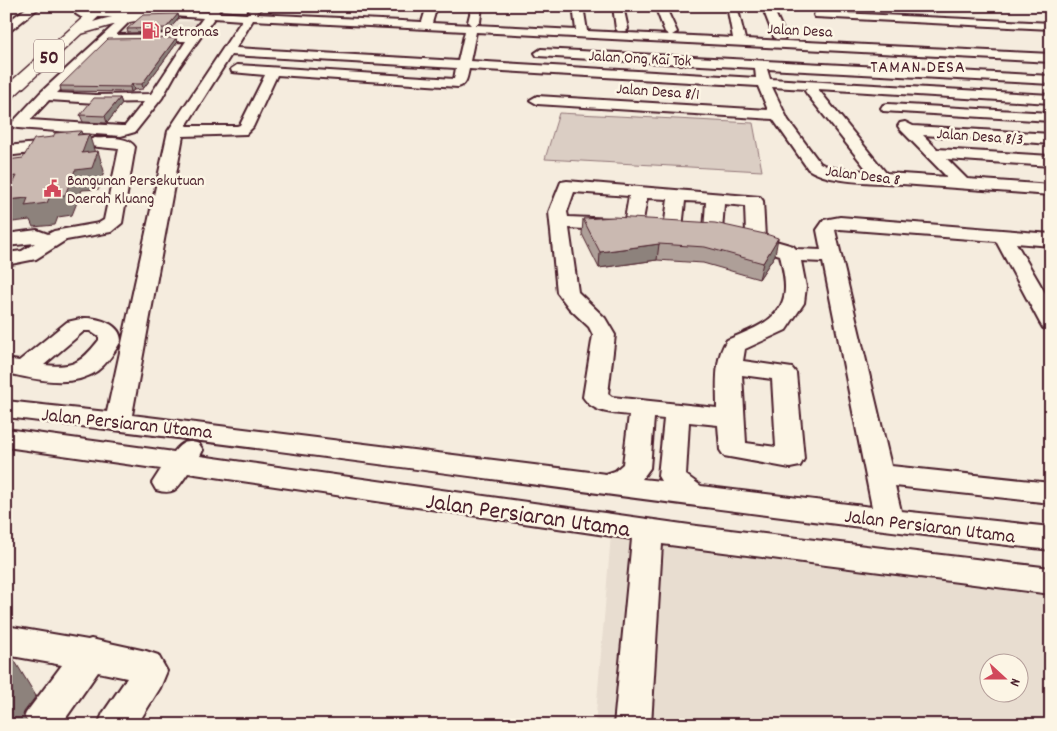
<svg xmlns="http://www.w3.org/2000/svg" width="1057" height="731" font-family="Dekko,sans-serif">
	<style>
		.built { fill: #e8ddd0; fill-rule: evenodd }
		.green { fill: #dbcec4; stroke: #927678 }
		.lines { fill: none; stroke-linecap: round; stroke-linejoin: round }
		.minor-casing { stroke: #4a1f2b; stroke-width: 4 }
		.highway-casing { stroke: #4a1f2b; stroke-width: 3 }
		.minor { fill: #fcf5e5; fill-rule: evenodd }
		.highway { fill: #fcf5e5; fill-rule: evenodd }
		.wall { fill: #ae9f98; stroke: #4a1f2b }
		.shaded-wall { fill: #8d827c; stroke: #4a1f2b }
		.building { fill: #cab9b1; stroke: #4a1f2b }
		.labels { text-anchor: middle; stroke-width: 5; stroke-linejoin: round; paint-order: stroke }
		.far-street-label { font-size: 16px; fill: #4a1f2b; stroke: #fcf5e5 }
		.far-poi-label { font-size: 16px; fill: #4a1f2b; stroke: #fcf5e5; text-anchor: start }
		.far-neighbourhood-label { font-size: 18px; letter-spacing: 1px; fill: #4a1f2b; stroke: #fcf5e5 }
		.shield { fill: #fcf5e5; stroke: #7f5f63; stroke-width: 1 }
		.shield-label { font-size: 19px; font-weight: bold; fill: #4a1f2b }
		.street-label { font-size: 20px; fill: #4a1f2b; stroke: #fcf5e5 }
		.near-street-label { font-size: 24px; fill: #4a1f2b; stroke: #fcf5e5 }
	</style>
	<rect width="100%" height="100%" fill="#f5ecde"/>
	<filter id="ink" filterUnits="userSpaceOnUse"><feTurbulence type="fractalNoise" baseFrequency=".02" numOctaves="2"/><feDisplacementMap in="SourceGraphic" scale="10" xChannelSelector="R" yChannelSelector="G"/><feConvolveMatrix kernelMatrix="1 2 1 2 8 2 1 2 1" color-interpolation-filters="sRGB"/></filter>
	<g filter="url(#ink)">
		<path class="built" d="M 203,21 L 192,35 L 110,38 L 125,23 Z
			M 611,535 L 1051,590 L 1051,725 L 595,725 ZM 990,664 L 1020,664 L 1020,694 L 990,694 Z"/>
		<path class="green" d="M 559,113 L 753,123 L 762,171 L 545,159 Z"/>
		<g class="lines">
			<defs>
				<path id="minor" d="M 29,6 L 41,6 L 10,31 L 6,32 L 6,23 Z
					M 211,6 L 222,6 L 218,12 L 247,14 L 252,6 L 262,6 L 257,14 L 422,22 L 427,6 L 437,6 L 432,23 L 471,25 L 468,22 L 472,6 L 482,6 L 480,22 L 475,25 L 576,30 L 573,6 L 583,6 L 587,31 L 669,35 L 665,32 L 655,6 L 665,6 L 677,32 L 672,35 L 733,38 L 727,6 L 737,6 L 745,39 L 1051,54 L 1051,62 L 476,32 L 470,61 L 756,78 L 755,68 L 537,56 L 535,53 L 541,49 L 1051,76 L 1051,84 L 767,69 L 770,79 L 1051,95 L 1051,103 L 818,89 L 886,173 L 947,177 L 900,129 L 898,126 L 900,123 L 905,122 L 913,126 L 1051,134 L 1051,144 L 923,135 L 937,149 L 1051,156 L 1051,166 L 947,159 L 967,179 L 1051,185 L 1051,195 C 1001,191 951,188 902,184 C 876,182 830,184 808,169 L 773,119 L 537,104 L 530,100 L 537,96 L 768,110 L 758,86 L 469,69 C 467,77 467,85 458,87 L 277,75 L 253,127 L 246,134 L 183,136 L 132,415 L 606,474 L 615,471 L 623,464 L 629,415 C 612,413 593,413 583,397 L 593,335 L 589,327 L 569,308 L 557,292 L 549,212 L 561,182 L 567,181 L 760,197 L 763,201 L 765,238 L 793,246 L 796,249 L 821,250 L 817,230 L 824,220 L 840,217 L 1051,234 L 1051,246 L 1016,243 L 1051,303 L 1051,330 L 1043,328 L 1040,323 L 996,241 L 840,229 L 835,230 L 891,466 L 1051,483 L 1051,503 L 895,486 L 901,511 L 1051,527 L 1051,550 C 702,510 355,458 6,417 L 6,401 L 107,412 L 168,131 L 242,20 L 214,18 L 180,66 L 162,98 L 135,132 L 121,136 L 18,128 L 13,127 L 11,124 L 40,93 L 123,17 L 81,17 L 76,14 L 77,12 L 171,10 L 208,12 ZM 171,16 L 203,18 L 191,34 L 116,35 L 134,17 ZM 253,20 L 465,31 L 458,61 L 236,48 ZM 186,41 L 151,94 L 96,95 L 57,93 L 109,42 ZM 231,55 L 456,68 L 454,79 L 237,65 L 231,69 L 232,72 L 265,75 L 240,125 L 237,126 L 186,126 ZM 772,87 L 807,89 L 805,91 L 807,94 L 868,171 C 852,170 833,171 820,163 L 788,120 ZM 49,100 L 96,103 L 144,102 L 125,126 L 121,126 L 30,120 ZM 574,192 L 629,196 L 624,225 L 622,221 L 615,219 L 568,217 L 567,212 ZM 647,198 L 668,199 L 664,228 L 666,232 L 673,234 L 680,232 L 682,228 L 685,201 L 706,202 L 704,231 L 706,235 L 713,237 L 720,235 L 722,231 L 724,204 L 745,206 L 746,233 L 737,234 L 734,238 L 737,242 L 780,255 C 782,265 785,276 785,286 C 786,320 752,329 727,340 C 714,358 717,387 717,408 L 612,397 L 608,394 L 615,335 L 605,318 L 578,292 L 569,228 L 615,231 L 622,229 L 624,226 L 626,230 L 633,232 L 640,230 L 642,226 ZM 801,261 L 823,262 L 872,507 L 701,486 L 686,475 L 689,422 L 718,425 L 720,450 L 724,456 L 790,468 L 800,466 L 804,459 L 796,373 L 792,368 L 743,361 L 745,349 L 786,330 L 804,303 L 806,287 ZM 742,375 L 772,379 L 776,447 L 746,443 ZM 654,418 L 664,419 L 658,476 L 661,481 L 642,479 L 650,468 Z
					M 613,6 L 623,6 L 628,29 L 626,31 L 618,31 L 616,29 Z
					M 762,6 L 772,6 L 786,37 L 784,39 L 776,39 L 774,37 Z
					M 819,12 L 1051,23 L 1051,29 L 815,17 L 814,15 L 815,13 Z
					M 888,104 L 1051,113 L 1051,121 L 883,111 L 881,108 L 883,105 Z
					M 95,138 C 108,139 127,135 135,147 L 122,223 L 111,232 L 66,240 L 36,259 L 6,265 L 6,253 L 22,251 L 35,243 L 6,246 L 6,234 L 37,230 L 48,234 L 54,231 L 99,223 L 104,220 L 119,149 L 89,146 L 87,143 L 89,140 Z
					M 59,141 L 65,143 L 67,146 L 65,149 L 6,156 L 6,146 Z
					M 85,318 C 99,318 121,324 121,341 C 115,351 107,364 97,371 C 72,389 33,379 6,373 L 6,359 L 19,361 L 67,322 ZM 84,331 L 90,331 L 99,337 L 99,340 C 81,363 73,368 44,365 Z
					M 6,429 L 174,452 C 182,442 187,440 199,444 L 203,450 L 200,456 L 697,526 L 1051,568 L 1051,594 L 662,544 L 651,725 L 614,725 L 632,539 L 188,473 C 178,487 176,496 156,490 L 152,483 L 161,469 L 6,447 Z
					M 6,626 L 88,640 L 91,639 L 146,651 L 158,655 L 167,671 L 160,688 L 137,725 L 98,725 L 103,713 L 127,678 L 98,672 L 61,725 L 21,725 L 26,713 L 62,665 L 6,655 Z"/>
				<path id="highway" d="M 96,6 L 110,6 L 93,22 C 104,19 136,9 143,17 L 141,20 L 113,25 L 81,34 L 12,98 L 6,100 L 6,86 Z"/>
			</defs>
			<use href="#minor" class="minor-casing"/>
			<use href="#highway" class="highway-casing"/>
			<use href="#minor" class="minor"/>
			<use href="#highway" class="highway"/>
		</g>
		<path class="wall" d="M 151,6 L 190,6 L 187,9 L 152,9 Z
			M 178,14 L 179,18 L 167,32 L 128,33 L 127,29 Z
			M 176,38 L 177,43 L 143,89 L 134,90 L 131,92 L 61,91 L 60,86 Z
			M 120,98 L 122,104 L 107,123 L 83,122 L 80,115 Z
			M 583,219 L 775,255 L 759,279 L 703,263 L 657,260 L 599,268 L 582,234 Z"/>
		<path class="shaded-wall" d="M 178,14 L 179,18 L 167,32 L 166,28 Z
			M 176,38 L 177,43 L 143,89 L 142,84 Z
			M 132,84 L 134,90 L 131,92 L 130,87 Z
			M 120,98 L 122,104 L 107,123 L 105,116 Z
			M 81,131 L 85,144 L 89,134 L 95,153 L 98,151 L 104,171 L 99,189 L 82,190 L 72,215 L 58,217 L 55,225 L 33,227 L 30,220 L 13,222 L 6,206 L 6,200 L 50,196 L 82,153 L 77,135 Z
			M 17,176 L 6,198 L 6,177 Z
			M 778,238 L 775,255 L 759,279 L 763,263 Z
			M 659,244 L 657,260 L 599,268 L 600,252 Z
			M 13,658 L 36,696 L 24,712 L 23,715 L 29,725 L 6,725 L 6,667 Z"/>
		<path class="building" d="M 178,14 L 166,28 L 127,29 L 143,15 Z
			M 176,38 L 142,84 L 132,84 L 130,87 L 60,86 L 108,39 Z
			M 94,98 L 120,98 L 105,116 L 80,115 Z
			M 78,131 L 81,131 L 77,135 L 89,134 L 82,153 L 98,151 L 92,168 L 75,170 L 65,195 L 50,196 L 47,203 L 25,206 L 28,198 L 6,200 L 6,197 L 17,176 L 6,177 L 6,162 L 7,160 L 23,158 L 34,139 L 53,137 L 55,133 Z
			M 614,217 L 715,223 L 769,235 L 778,238 L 763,263 L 705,247 L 659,244 L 600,252 L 583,219 Z
			M 6,656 L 13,658 L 6,667 Z"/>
	</g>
	<defs>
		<symbol id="fuel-bare" viewBox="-9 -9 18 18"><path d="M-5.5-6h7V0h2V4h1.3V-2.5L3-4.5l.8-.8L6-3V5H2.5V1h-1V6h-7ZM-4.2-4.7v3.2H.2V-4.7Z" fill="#d1495b" stroke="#fcf5e5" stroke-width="2.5" paint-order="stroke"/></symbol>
		<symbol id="civic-bare" viewBox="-9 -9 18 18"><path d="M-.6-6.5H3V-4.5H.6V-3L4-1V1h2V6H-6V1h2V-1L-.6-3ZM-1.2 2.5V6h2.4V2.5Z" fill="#d1495b" stroke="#fcf5e5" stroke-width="2.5" paint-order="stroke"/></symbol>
	</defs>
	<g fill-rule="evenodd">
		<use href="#fuel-bare" x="138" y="18" width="25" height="25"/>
		<use href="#civic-bare" x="40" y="176" width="25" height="25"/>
	</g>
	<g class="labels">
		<g class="far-street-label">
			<text transform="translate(800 29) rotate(3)" y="6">Jalan Desa</text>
			<text transform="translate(640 57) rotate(3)" y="6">Jalan Ong Kai Tok</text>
			<text transform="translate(658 90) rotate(4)" y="6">Jalan Desa 8/1</text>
			<text transform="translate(980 135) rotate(4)" y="6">Jalan Desa 8/3</text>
			<text transform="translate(863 174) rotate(7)" y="6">Jalan Desa 8</text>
		</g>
		<g class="far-poi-label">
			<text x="164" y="36">Petronas</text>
			<text x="67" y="185">Bangunan Persekutuan<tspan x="67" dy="18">Daerah Kluang</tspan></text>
		</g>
		<g class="far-neighbourhood-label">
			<text x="918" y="72">TAMAN DESA</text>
		</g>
		<rect class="shield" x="34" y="39.5" width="30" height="33" rx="4"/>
		<g class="shield-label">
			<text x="49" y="63">50</text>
		</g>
		<g class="street-label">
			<text transform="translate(127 422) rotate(6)" y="7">Jalan Persiaran Utama</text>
			<text transform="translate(930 525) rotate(7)" y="7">Jalan Persiaran Utama</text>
		</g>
		<g class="near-street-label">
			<text transform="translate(528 514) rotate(8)" y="8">Jalan Persiaran Utama</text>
		</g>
	</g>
	<rect width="1057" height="731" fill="none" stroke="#fcf5e5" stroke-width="25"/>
	<rect x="12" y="12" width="1032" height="706" fill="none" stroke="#4a1f2b" stroke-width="2" filter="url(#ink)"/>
	<g transform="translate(1004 678) rotate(111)"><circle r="24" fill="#fcf5e5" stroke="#b59f9b"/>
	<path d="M0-4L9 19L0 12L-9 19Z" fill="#d1495b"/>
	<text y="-8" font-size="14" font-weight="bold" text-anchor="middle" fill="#4a1f2b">N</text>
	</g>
</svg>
